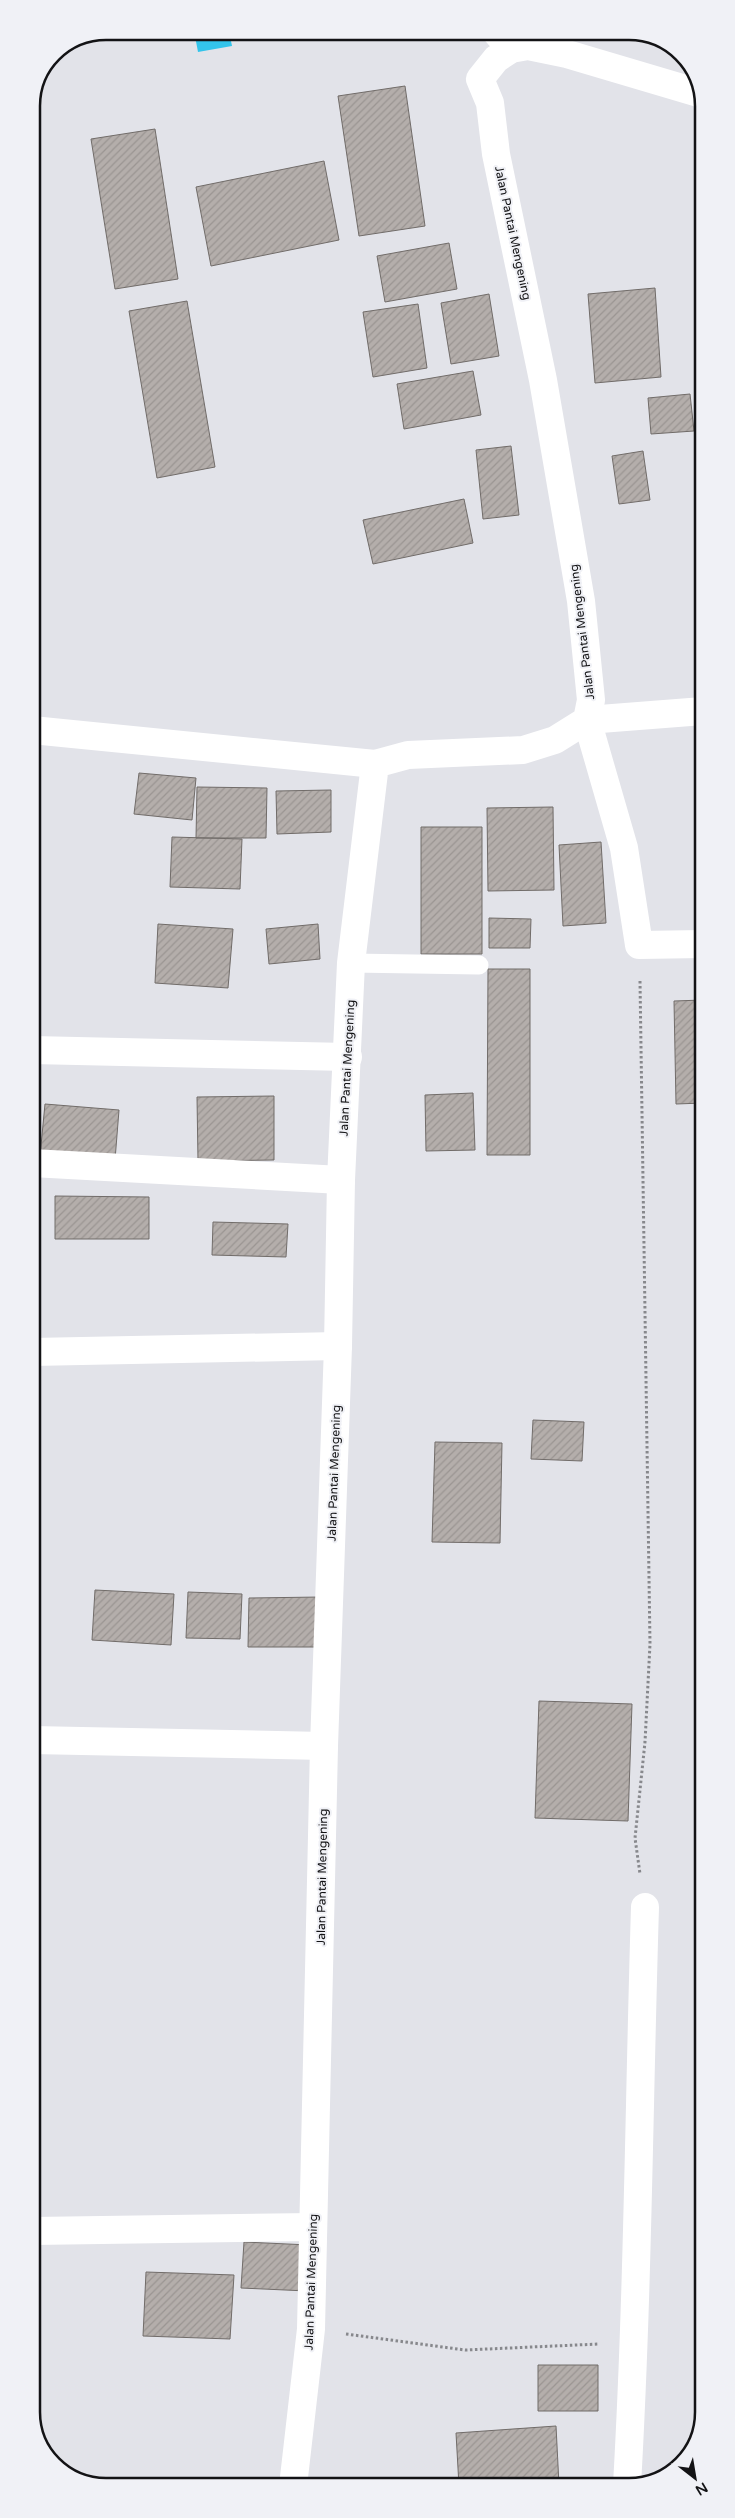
<svg xmlns="http://www.w3.org/2000/svg" width="735" height="2518" font-family="'Varela Round',sans-serif">
	<style>
		.water { fill: #33c4eb }
		.building { fill: url(#building-hatch); stroke: #716c69 }
		.lines { fill: none; stroke-linecap: round; stroke-linejoin: round }
		.path { stroke: #87888c; stroke-width: 3; stroke-dasharray: 2.5 2.5; stroke-linecap: butt }
		.service { stroke: #fff; stroke-width: 19 }
		.minor { stroke: #fff; stroke-width: 28 }
		.tertiary { stroke: #fff; stroke-width: 28 }
		.labels { text-anchor: middle; stroke-width: 4; stroke-linejoin: round; paint-order: stroke }
		.street-label { font-size: 12px; fill: #131315; stroke: #f0f1f6 }
		.rim { fill: none; stroke: #131315; stroke-width: 2.5 }
	</style>
	<defs>
		<pattern id="building-hatch" width="6" height="6" patternUnits="userSpaceOnUse" patternTransform="scale(1.25)"><rect width="6" height="6" fill="#b4aeab"/><path d="M-1 1l2-2M0 6l6-6M5 7l2-2" fill="none" stroke="#9a9592"/></pattern>
	</defs>
	<rect width="100%" height="100%" fill="#e2e3e9"/>
	<path class="water" d="M 194,31 L 229,31 L 232,46 L 198,52 Z"/>
	<path class="building" d="M 405,86 L 425,226 L 359,236 L 338,96 Z
		M 155,129 L 178,279 L 115,289 L 91,139 Z
		M 324,161 L 339,240 L 211,266 L 196,187 Z
		M 449,243 L 457,289 L 385,302 L 377,256 Z
		M 655,288 L 661,377 L 595,383 L 588,294 Z
		M 489,294 L 499,356 L 451,364 L 441,303 Z
		M 187,301 L 215,467 L 157,478 L 129,311 Z
		M 418,304 L 427,368 L 373,377 L 363,312 Z
		M 473,371 L 481,415 L 404,429 L 397,384 Z
		M 690,394 L 694,431 L 651,434 L 648,398 Z
		M 511,446 L 519,515 L 483,519 L 476,450 Z
		M 643,451 L 650,500 L 619,504 L 612,456 Z
		M 464,499 L 473,543 L 373,564 L 363,520 Z
		M 139,773 L 196,778 L 192,820 L 134,814 Z
		M 197,787 L 267,788 L 266,838 L 196,838 Z
		M 331,790 L 331,832 L 277,834 L 276,791 Z
		M 553,807 L 554,890 L 488,891 L 487,808 Z
		M 421,827 L 482,827 L 482,954 L 421,954 Z
		M 172,837 L 242,839 L 240,889 L 170,887 Z
		M 601,842 L 606,923 L 563,926 L 559,845 Z
		M 489,918 L 531,919 L 530,948 L 489,948 Z
		M 158,924 L 233,929 L 228,988 L 155,983 Z
		M 318,924 L 320,959 L 269,964 L 266,929 Z
		M 488,969 L 530,969 L 530,1155 L 487,1155 Z
		M 703,1000 L 703,1103 L 676,1104 L 674,1001 Z
		M 473,1093 L 475,1150 L 426,1151 L 425,1095 Z
		M 274,1096 L 274,1160 L 198,1161 L 197,1097 Z
		M 45,1104 L 119,1110 L 115,1160 L 40,1156 Z
		M 55,1196 L 149,1197 L 149,1239 L 55,1239 Z
		M 213,1222 L 288,1224 L 286,1257 L 212,1255 Z
		M 533,1420 L 584,1422 L 582,1461 L 531,1459 Z
		M 435,1442 L 502,1443 L 500,1543 L 432,1542 Z
		M 95,1590 L 174,1594 L 171,1645 L 92,1640 Z
		M 188,1592 L 242,1594 L 240,1639 L 186,1638 Z
		M 321,1597 L 320,1647 L 248,1647 L 249,1598 Z
		M 539,1701 L 632,1704 L 628,1821 L 535,1818 Z
		M 244,2242 L 309,2245 L 307,2291 L 241,2288 Z
		M 146,2272 L 234,2275 L 230,2339 L 143,2336 Z
		M 538,2365 L 598,2365 L 598,2411 L 538,2411 Z
		M 556,2426 L 559,2485 L 459,2486 L 456,2433 Z"/>
	<g class="lines">
		<path class="path" d="M 640,981 L 650,1644 L 645,1742 L 635,1838 L 640,1874
			M 346,2334 L 465,2350 L 599,2344"/>
		<path class="service" d="M 351,963 L 479,965"/>
		<path class="minor" d="M 496,32 L 511,49
			M 703,711 L 587,720 L 624,848 L 639,945 L 703,944
			M 32,730 L 375,764
			M 32,1050 L 348,1057
			M 32,1163 L 341,1180
			M 32,1352 L 338,1346
			M 32,1740 L 324,1746
			M 33,2231 L 313,2227
			M 627,2485 C 638,2293 639,2100 645,1907"/>
		<path class="tertiary" d="M 293,2486 L 311,2329 L 324,1746 L 338,1346 L 341,1180 L 351,963 L 375,764 L 408,755 L 523,750 L 555,740 L 587,720 L 591,700 L 581,601 L 543,380 L 496,154 L 490,103 L 480,79 L 496,59 L 511,49 L 528,46 L 567,54 L 702,94"/>
	</g>
	<g class="labels">
		<g class="street-label">
			<text transform="translate(513 233) rotate(78)" y="4">Jalan Pantai Mengening</text>
			<text transform="translate(582 632) rotate(-97)" y="4">Jalan Pantai Mengening</text>
			<text transform="translate(347 1068) rotate(-87)" y="4">Jalan Pantai Mengening</text>
			<text transform="translate(334 1473) rotate(-88)" y="4">Jalan Pantai Mengening</text>
			<text transform="translate(322 1877) rotate(-89)" y="4">Jalan Pantai Mengening</text>
			<text transform="translate(311 2282) rotate(-88)" y="4">Jalan Pantai Mengening</text>
		</g>
	</g>
	<path d="M0 0H735V2518H0ZM106 40H629A66 66 0 0 1 695 106V2412A66 66 0 0 1 629 2478H106A66 66 0 0 1 40 2412V106A66 66 0 0 1 106 40Z" fill="#f0f1f6" fill-rule="evenodd"/>
	<path class="rim" d="M106 40H629A66 66 0 0 1 695 106V2412A66 66 0 0 1 629 2478H106A66 66 0 0 1 40 2412V106A66 66 0 0 1 106 40Z"/>
	<g transform="translate(695 2478) rotate(149)" stroke="#f0f1f6" stroke-width="4" paint-order="stroke">
	<path d="M0-4L9 19L0 12L-9 19Z" fill="#131315"/>
	<text y="-8" font-size="14" font-weight="bold" text-anchor="middle" fill="#131315">N</text>
	</g>
</svg>
